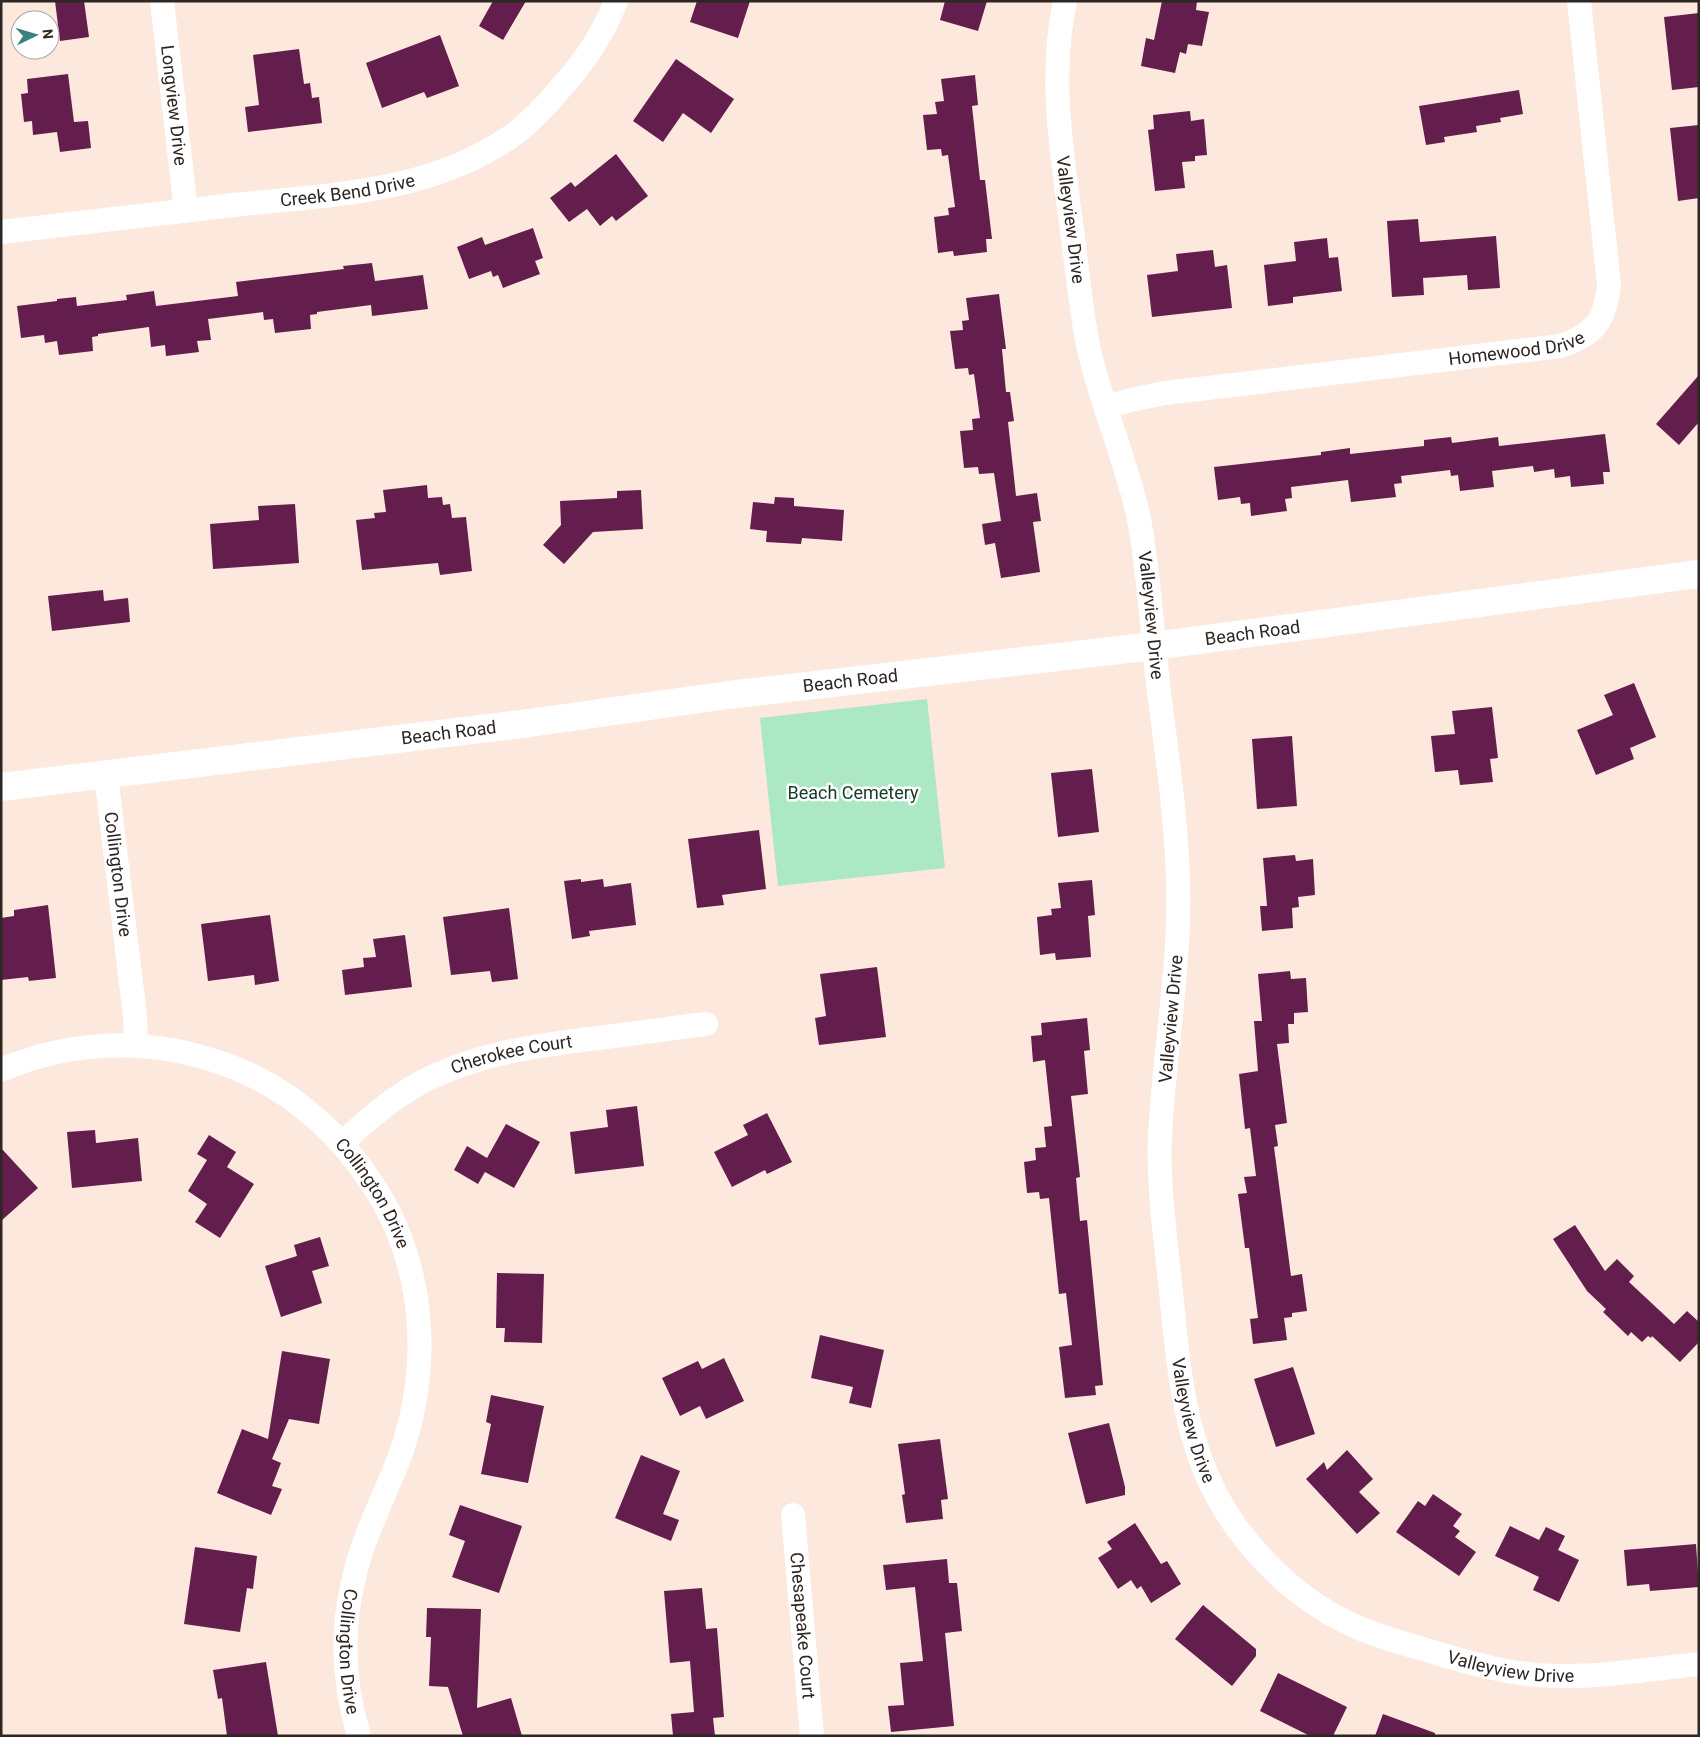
<svg xmlns="http://www.w3.org/2000/svg" width="1700" height="1737" font-family="Roboto,sans-serif">
	<style>
		.green { fill: #ace8c4 }
		.building { fill: #631e4d }
		.lines { fill: none; stroke-linecap: round; stroke-linejoin: round }
		.minor { stroke: #fff; stroke-width: 24 }
		.tertiary { stroke: #fff; stroke-width: 28 }
		.labels { text-anchor: middle; stroke-width: 5; stroke-linejoin: round; paint-order: stroke }
		.street-label { font-size: 18px; fill: #2d2622; stroke: #fff }
		.park-label { font-size: 18px; fill: #143b27; stroke: #fff }
	</style>
	<rect width="100%" height="100%" fill="#fce8dd"/>
	<path class="green" d="M 927,699 L 945,868 L 778,886 L 760,718 Z"/>
	<path class="building" d="M 55,1 L 84,1 L 89,37 L 60,41 Z
		M 493,1 L 526,1 L 503,40 L 479,26 Z
		M 697,1 L 750,1 L 738,38 L 690,22 Z
		M 945,1 L 987,1 L 978,31 L 940,20 Z
		M 1162,1 L 1197,1 L 1196,10 L 1209,12 L 1202,46 L 1188,44 L 1186,54 L 1180,52 L 1175,73 L 1141,66 L 1146,38 L 1154,40 Z
		M 1699,13 L 1699,87 L 1672,90 L 1664,17 Z
		M 440,35 L 459,86 L 427,98 L 424,92 L 382,108 L 366,63 Z
		M 299,49 L 304,84 L 310,83 L 312,98 L 319,97 L 322,123 L 248,132 L 245,107 L 259,105 L 253,55 Z
		M 676,59 L 734,99 L 711,133 L 683,113 L 663,142 L 633,121 Z
		M 68,74 L 74,122 L 88,121 L 91,148 L 60,152 L 57,132 L 33,135 L 32,121 L 24,122 L 21,94 L 28,93 L 27,79 Z
		M 975,75 L 978,105 L 972,106 L 980,180 L 985,180 L 992,239 L 986,239 L 987,252 L 954,256 L 953,251 L 938,253 L 934,217 L 949,215 L 948,208 L 955,207 L 948,155 L 942,156 L 941,149 L 927,150 L 923,115 L 937,114 L 935,102 L 944,101 L 941,79 Z
		M 1519,90 L 1523,114 L 1500,118 L 1501,122 L 1476,126 L 1477,132 L 1444,137 L 1445,142 L 1426,145 L 1419,106 Z
		M 1190,111 L 1191,121 L 1204,119 L 1207,155 L 1195,156 L 1195,161 L 1182,162 L 1185,188 L 1155,191 L 1148,130 L 1154,129 L 1153,115 Z
		M 1699,125 L 1699,198 L 1678,201 L 1670,128 Z
		M 616,154 L 648,196 L 616,221 L 612,216 L 600,226 L 587,209 L 569,222 L 550,198 L 571,182 L 575,187 Z
		M 1418,219 L 1420,242 L 1496,236 L 1500,288 L 1468,290 L 1467,275 L 1423,278 L 1424,295 L 1392,297 L 1387,221 Z
		M 533,228 L 543,258 L 535,261 L 540,274 L 503,288 L 498,275 L 493,277 L 491,271 L 469,279 L 457,247 L 482,237 L 485,245 Z
		M 1327,238 L 1329,258 L 1338,257 L 1342,291 L 1293,297 L 1293,303 L 1268,306 L 1264,265 L 1296,261 L 1294,242 Z
		M 1213,250 L 1215,267 L 1227,265 L 1232,308 L 1152,317 L 1147,275 L 1178,271 L 1176,254 Z
		M 372,263 L 375,281 L 423,275 L 428,309 L 372,316 L 371,305 L 317,312 L 317,314 L 310,315 L 311,329 L 275,333 L 273,319 L 264,320 L 263,312 L 208,319 L 211,340 L 197,341 L 199,352 L 166,356 L 165,345 L 151,347 L 149,327 L 98,334 L 98,336 L 92,337 L 93,351 L 59,355 L 57,341 L 45,343 L 44,335 L 21,338 L 17,306 L 57,301 L 57,299 L 76,297 L 77,306 L 127,300 L 126,295 L 154,291 L 156,306 L 238,296 L 236,282 L 344,269 L 343,266 Z
		M 999,294 L 1006,349 L 1002,349 L 1006,392 L 1010,392 L 1014,421 L 1008,422 L 1016,496 L 1037,493 L 1041,521 L 1033,522 L 1040,572 L 1001,578 L 995,543 L 985,545 L 982,524 L 1001,521 L 994,473 L 979,474 L 978,467 L 964,468 L 960,431 L 973,430 L 972,419 L 980,418 L 974,374 L 969,375 L 968,368 L 955,369 L 950,331 L 963,330 L 962,321 L 969,320 L 966,298 Z
		M 1699,375 L 1699,422 L 1679,445 L 1656,424 Z
		M 1605,434 L 1610,472 L 1603,472 L 1604,484 L 1571,487 L 1570,476 L 1555,478 L 1554,469 L 1534,472 L 1533,466 L 1492,471 L 1494,487 L 1460,491 L 1458,475 L 1451,476 L 1450,470 L 1401,476 L 1402,483 L 1394,484 L 1396,497 L 1351,502 L 1348,480 L 1291,487 L 1292,498 L 1285,499 L 1287,511 L 1251,516 L 1250,503 L 1241,504 L 1240,497 L 1218,500 L 1214,467 L 1321,455 L 1321,452 L 1350,448 L 1350,454 L 1424,446 L 1424,440 L 1451,437 L 1452,443 L 1498,437 L 1499,446 Z
		M 427,485 L 428,498 L 442,497 L 443,505 L 450,504 L 452,518 L 466,517 L 472,571 L 440,575 L 438,563 L 362,570 L 356,520 L 375,518 L 374,513 L 386,512 L 383,490 Z
		M 641,490 L 643,529 L 593,532 L 564,564 L 543,545 L 561,525 L 560,501 L 617,498 L 617,491 Z
		M 775,497 L 794,498 L 794,506 L 844,510 L 842,541 L 802,538 L 801,544 L 766,542 L 767,531 L 750,529 L 753,502 L 774,504 Z
		M 295,504 L 299,563 L 213,569 L 210,524 L 259,520 L 258,506 Z
		M 103,590 L 104,601 L 128,598 L 130,622 L 52,631 L 48,596 Z
		M 1634,683 L 1656,737 L 1630,748 L 1634,759 L 1596,775 L 1577,730 L 1613,715 L 1604,695 Z
		M 1492,707 L 1498,758 L 1490,759 L 1493,782 L 1460,785 L 1458,770 L 1435,772 L 1431,736 L 1455,734 L 1452,711 Z
		M 1292,736 L 1297,806 L 1257,809 L 1252,739 Z
		M 1092,769 L 1099,832 L 1058,837 L 1051,773 Z
		M 759,830 L 766,889 L 722,895 L 724,905 L 697,908 L 688,839 Z
		M 1295,855 L 1296,861 L 1313,859 L 1315,895 L 1298,897 L 1299,907 L 1292,908 L 1293,928 L 1262,931 L 1260,906 L 1267,906 L 1263,858 Z
		M 581,879 L 581,882 L 603,879 L 604,887 L 631,883 L 636,925 L 589,931 L 590,936 L 572,939 L 564,881 Z
		M 1092,880 L 1095,915 L 1088,916 L 1091,957 L 1056,960 L 1055,953 L 1040,955 L 1037,917 L 1052,915 L 1051,909 L 1061,908 L 1058,883 Z
		M 48,905 L 56,978 L 29,981 L 28,977 L 1,980 L 1,918 L 14,916 L 14,910 Z
		M 509,908 L 518,979 L 492,982 L 490,971 L 451,975 L 443,917 Z
		M 270,915 L 279,981 L 255,985 L 254,975 L 208,981 L 201,924 Z
		M 405,935 L 412,987 L 345,995 L 342,970 L 364,967 L 363,958 L 376,957 L 373,939 Z
		M 877,967 L 886,1037 L 819,1045 L 815,1018 L 826,1016 L 820,974 Z
		M 1290,971 L 1291,979 L 1306,978 L 1308,1012 L 1294,1013 L 1294,1024 L 1288,1024 L 1289,1043 L 1277,1044 L 1287,1123 L 1275,1125 L 1278,1146 L 1274,1147 L 1291,1276 L 1302,1274 L 1307,1311 L 1292,1313 L 1292,1317 L 1284,1318 L 1287,1340 L 1253,1344 L 1250,1319 L 1258,1318 L 1249,1248 L 1245,1248 L 1238,1194 L 1247,1193 L 1244,1177 L 1256,1176 L 1250,1128 L 1245,1129 L 1239,1074 L 1258,1071 L 1254,1021 L 1262,1021 L 1258,974 Z
		M 1087,1018 L 1090,1050 L 1084,1051 L 1088,1094 L 1071,1096 L 1080,1177 L 1076,1178 L 1080,1221 L 1087,1220 L 1103,1385 L 1095,1386 L 1096,1395 L 1065,1398 L 1059,1347 L 1072,1345 L 1066,1293 L 1059,1294 L 1049,1198 L 1040,1199 L 1039,1192 L 1027,1193 L 1024,1162 L 1036,1160 L 1035,1148 L 1046,1147 L 1044,1127 L 1052,1126 L 1045,1060 L 1033,1062 L 1031,1036 L 1042,1035 L 1041,1023 Z
		M 637,1106 L 644,1166 L 575,1174 L 570,1132 L 608,1127 L 606,1110 Z
		M 767,1113 L 792,1162 L 767,1174 L 765,1170 L 732,1187 L 714,1152 L 748,1135 L 743,1125 Z
		M 506,1124 L 540,1142 L 514,1188 L 485,1172 L 478,1184 L 454,1170 L 467,1146 L 487,1158 Z
		M 95,1130 L 96,1143 L 138,1138 L 142,1181 L 72,1188 L 67,1132 Z
		M 209,1135 L 236,1152 L 227,1167 L 254,1184 L 220,1238 L 195,1222 L 207,1204 L 188,1191 L 207,1160 L 197,1154 Z
		M 1,1148 L 38,1188 L 1,1221 Z
		M 1575,1225 L 1605,1271 L 1617,1259 L 1634,1276 L 1629,1282 L 1674,1324 L 1687,1311 L 1699,1322 L 1699,1342 L 1680,1362 L 1652,1336 L 1651,1338 L 1648,1336 L 1642,1342 L 1631,1332 L 1628,1336 L 1603,1312 L 1606,1309 L 1587,1291 L 1553,1239 Z
		M 320,1237 L 329,1266 L 312,1271 L 322,1303 L 281,1317 L 265,1266 L 297,1256 L 294,1245 Z
		M 497,1273 L 544,1274 L 542,1343 L 504,1342 L 505,1328 L 496,1328 Z
		M 820,1335 L 884,1350 L 871,1408 L 849,1403 L 853,1387 L 811,1378 Z
		M 282,1351 L 330,1359 L 319,1424 L 289,1419 L 272,1459 L 281,1463 L 272,1486 L 282,1489 L 271,1515 L 217,1493 L 242,1429 L 268,1439 Z
		M 724,1358 L 744,1401 L 706,1419 L 700,1406 L 680,1416 L 662,1378 L 698,1361 L 702,1369 Z
		M 1293,1367 L 1315,1434 L 1276,1447 L 1254,1379 Z
		M 491,1395 L 544,1406 L 528,1483 L 481,1474 L 491,1424 L 486,1422 Z
		M 1109,1423 L 1125,1487 L 1125,1495 L 1086,1504 L 1068,1433 Z
		M 940,1439 L 948,1499 L 941,1500 L 943,1519 L 906,1523 L 902,1495 L 905,1494 L 898,1444 Z
		M 1347,1450 L 1373,1479 L 1359,1492 L 1380,1513 L 1357,1534 L 1306,1479 L 1324,1462 L 1327,1470 Z
		M 641,1455 L 680,1471 L 663,1514 L 679,1520 L 671,1541 L 615,1518 Z
		M 1433,1494 L 1462,1514 L 1453,1526 L 1460,1531 L 1455,1537 L 1476,1552 L 1459,1576 L 1396,1532 L 1418,1501 L 1425,1506 Z
		M 460,1505 L 522,1526 L 499,1593 L 452,1577 L 465,1541 L 449,1535 Z
		M 1135,1523 L 1161,1564 L 1167,1561 L 1181,1584 L 1151,1603 L 1141,1586 L 1137,1589 L 1131,1580 L 1118,1589 L 1098,1558 L 1112,1549 L 1107,1542 Z
		M 1510,1526 L 1539,1540 L 1546,1527 L 1565,1536 L 1558,1550 L 1579,1560 L 1559,1602 L 1533,1590 L 1539,1577 L 1495,1556 Z
		M 1696,1544 L 1699,1587 L 1650,1591 L 1649,1584 L 1627,1586 L 1624,1550 Z
		M 195,1547 L 257,1556 L 253,1589 L 247,1588 L 240,1632 L 184,1624 Z
		M 947,1559 L 949,1583 L 957,1583 L 962,1631 L 945,1633 L 954,1726 L 891,1732 L 888,1706 L 904,1705 L 900,1663 L 923,1661 L 915,1587 L 886,1590 L 883,1565 Z
		M 702,1588 L 706,1629 L 717,1628 L 724,1717 L 713,1718 L 715,1736 L 673,1736 L 671,1714 L 694,1712 L 690,1661 L 670,1663 L 664,1591 Z
		M 1203,1605 L 1256,1649 L 1256,1656 L 1232,1686 L 1175,1639 Z
		M 427,1608 L 481,1609 L 477,1708 L 511,1698 L 522,1736 L 463,1736 L 448,1687 L 429,1686 L 431,1637 L 426,1637 Z
		M 266,1662 L 278,1736 L 227,1736 L 222,1698 L 218,1699 L 213,1670 Z
		M 1278,1673 L 1347,1707 L 1333,1736 L 1310,1736 L 1260,1711 Z
		M 1383,1714 L 1435,1733 L 1435,1736 L 1375,1736 Z"/>
	<g class="lines">
		<g class="minor">
			<path id="s1" d="M 162,1 L 186,211"/>
			<path id="s2" d="M 1065,1 C 1048,80 1063,159 1073,238 C 1078,275 1081,313 1089,350 C 1102,407 1127,462 1139,519 C 1149,573 1152,629 1158,684 C 1166,748 1176,814 1178,879 C 1181,966 1164,1051 1160,1137 C 1158,1185 1165,1234 1170,1282 C 1179,1370 1183,1454 1237,1528 C 1269,1572 1313,1610 1364,1630 C 1386,1639 1410,1645 1433,1652 C 1473,1664 1512,1675 1554,1676 C 1602,1677 1651,1669 1699,1664"/>
			<path id="s3" d="M 1,232 C 79,223 157,214 234,205 C 327,195 424,193 504,141 C 525,128 543,109 559,90 C 583,64 603,35 616,1"/>
			<path id="s4" d="M 1106,407 L 1131,400 L 1165,393 L 1561,346 C 1595,334 1605,321 1609,285 L 1579,1"/>
			<path id="s5" d="M 106,775 L 135,1016 L 136,1045"/>
			<path id="s6" d="M 1,1070 C 83,1035 173,1038 253,1076 C 301,1099 342,1138 371,1182 C 426,1263 432,1365 400,1456 C 384,1498 362,1538 353,1582 C 341,1633 344,1686 359,1736"/>
			<path id="s7" d="M 342,1144 C 368,1118 398,1093 432,1077 C 482,1054 528,1047 582,1040 C 624,1035 665,1029 706,1024"/>
			<path id="s8" d="M 793,1515 L 812,1736"/>
		</g>
		<path class="tertiary" id="s9" d="M 1,787 L 522,724 L 728,695 L 1154,646 L 1699,574"/>
	</g>
	<g class="labels">
		<g class="street-label">
			<text dy="6" stroke="none"><textPath href="#s1" startOffset="105">Longview Drive</textPath></text>
			<text dy="6" stroke="none"><textPath href="#s3" startOffset="349">Creek Bend Drive</textPath></text>
			<text dy="6" stroke="none"><textPath href="#s2" startOffset="220">Valleyview Drive</textPath></text>
			<text dy="6" stroke="none"><textPath href="#s4" startOffset="415">Homewood Drive</textPath></text>
			<text dy="6" stroke="none"><textPath href="#s2" startOffset="625">Valleyview Drive</textPath></text>
			<text dy="6" stroke="none"><textPath href="#s9" startOffset="1261">Beach Road</textPath></text>
			<text dy="6" stroke="none"><textPath href="#s9" startOffset="856">Beach Road</textPath></text>
			<text dy="6" stroke="none"><textPath href="#s9" startOffset="451">Beach Road</textPath></text>
			<text dy="6" stroke="none"><textPath href="#s5" startOffset="100">Collington Drive</textPath></text>
			<text transform="translate(1171 1019) rotate(-85)" y="6">Valleyview Drive</text>
			<text dy="6" stroke="none"><textPath href="#s7" startOffset="196">Cherokee Court</textPath></text>
			<text dy="6" stroke="none"><textPath href="#s6" startOffset="431">Collington Drive</textPath></text>
			<text dy="6" stroke="none"><textPath href="#s2" startOffset="1435">Valleyview Drive</textPath></text>
			<text dy="6" stroke="none"><textPath href="#s8" startOffset="111">Chesapeake Court</textPath></text>
			<text dy="6" stroke="none"><textPath href="#s6" startOffset="911">Collington Drive</textPath></text>
			<text dy="6" stroke="none"><textPath href="#s2" startOffset="1870">Valleyview Drive</textPath></text>
		</g>
		<g class="park-label">
			<text x="853" y="799">Beach Cemetery</text>
		</g>
	</g>
	<rect width="1700" height="1737" fill="none" stroke="#2d2622" stroke-width="5"/>
	<g transform="translate(35 35) rotate(85)"><circle r="24" fill="#ffffff" stroke="#aba8a7"/>
	<path d="M0-4L9 19L0 12L-9 19Z" fill="#3a827f"/>
	<text y="-8" font-size="14" font-weight="bold" text-anchor="middle" fill="#2d2622">N</text>
	</g>
</svg>
